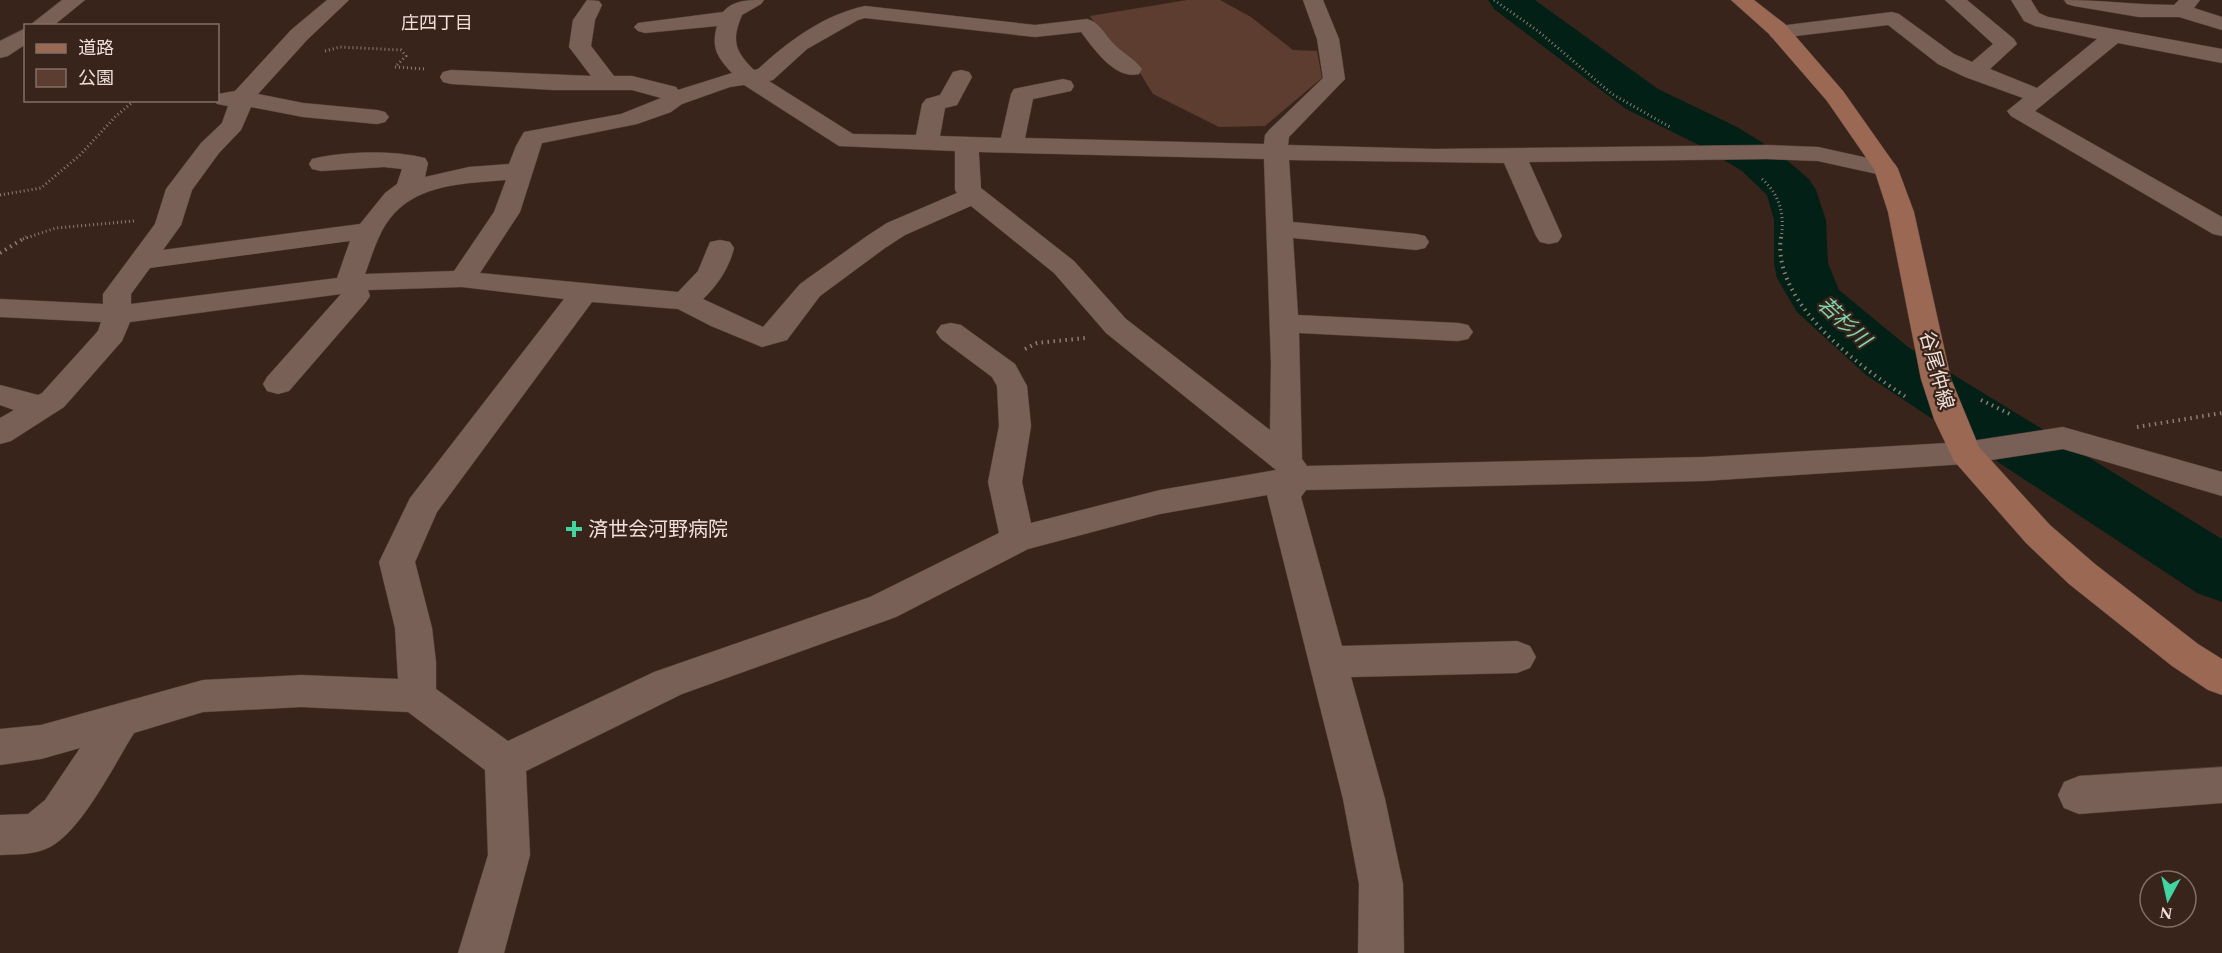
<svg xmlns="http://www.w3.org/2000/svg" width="2222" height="953" font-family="Spectral,'Noto Sans JP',serif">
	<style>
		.green { fill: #5d3d30 }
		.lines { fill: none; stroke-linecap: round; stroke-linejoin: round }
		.river { fill: #022015; fill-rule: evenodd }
		.minor-casing { stroke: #524038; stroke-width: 1 }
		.major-casing { stroke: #524038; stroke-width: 1 }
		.path-far1 { stroke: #8e7c74; stroke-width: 3; stroke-dasharray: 1 3; stroke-linecap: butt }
		.path { stroke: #8e7c74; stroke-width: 4; stroke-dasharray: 1.5 4.5; stroke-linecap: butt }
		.minor { fill: #796056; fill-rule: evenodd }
		.major { fill: #9b6854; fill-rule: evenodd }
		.poi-dot { fill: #42d4a1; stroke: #39241b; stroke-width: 2 }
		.labels { text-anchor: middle; stroke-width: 4.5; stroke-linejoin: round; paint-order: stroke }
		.far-neighbourhood-label { font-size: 18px; fill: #efe0da; stroke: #39241b }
		.street-label { font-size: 20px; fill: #efe0da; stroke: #39241b }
		.poi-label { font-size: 20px; fill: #efe0da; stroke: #39241b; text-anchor: start }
		.water-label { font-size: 21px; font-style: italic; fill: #7bd5b0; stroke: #39241b }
	</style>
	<rect width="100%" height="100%" fill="#39241b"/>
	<path class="green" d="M 1187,0 L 1220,0 L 1251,17 L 1293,50 L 1317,51 L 1322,78 L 1265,126 L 1219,127 L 1153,94 L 1135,65 L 1111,48 L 1090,16 Z"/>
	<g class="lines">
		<path class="river" d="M 1488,0 L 1535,0 L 1658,89 L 1737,127 L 1776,151 L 1809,179 L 1816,190 L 1826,220 L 1828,263 L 1839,290 L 1908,347 L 2222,539 L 2222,602 L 2197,593 L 1866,375 L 1797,312 L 1777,278 L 1774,263 L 1774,220 L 1767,195 L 1742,171 L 1703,147 L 1626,109 L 1494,9 Z"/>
		<defs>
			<path id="minor" d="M 62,0 L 85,0 L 53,26 L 29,26 Z
				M 327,0 L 349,0 L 307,40 L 258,94 L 303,103 L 377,110 L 385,112 L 389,117 L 385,122 L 377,124 L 303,117 L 251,107 L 241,130 L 219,153 L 192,190 L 181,225 L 163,250 L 360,224 L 385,193 L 397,184 L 402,169 L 384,167 L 321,171 L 312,169 L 309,164 L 312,159 C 344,151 393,150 425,158 L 428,163 L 425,177 L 469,167 L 509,164 L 516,146 L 524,132 L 621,114 L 661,98 L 632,90 L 553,90 L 451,84 L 443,82 L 440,77 L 443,72 L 451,70 L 591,76 L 569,47 L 573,20 L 587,0 L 599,1 L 602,5 L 595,20 L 591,46 L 614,76 L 632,76 L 676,87 L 678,90 L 732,73 C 717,57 711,48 717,26 L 645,33 L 638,31 L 634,27 L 638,23 L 723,12 C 733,0 748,0 764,0 L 761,4 L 742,15 C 731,41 735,51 754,70 L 758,69 C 789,41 823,15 865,6 L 1035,25 L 1087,19 C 1099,22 1104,33 1112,42 C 1121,52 1134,58 1142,69 L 1139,74 C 1115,80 1094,49 1081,32 L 1035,37 L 865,18 L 858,20 L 807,49 L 773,80 L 769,81 L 853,134 L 916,135 L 922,104 L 926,99 L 940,95 L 953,72 L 961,70 L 969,72 L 972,77 L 957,105 L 945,108 L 940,136 L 1001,138 L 1011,94 L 1014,89 L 1063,79 L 1071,81 L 1074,86 L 1071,91 L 1033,99 L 1025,138 L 1264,144 L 1265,135 L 1269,130 L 1323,78 L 1317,39 L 1303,0 L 1323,0 L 1339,39 L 1345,79 L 1289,137 L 1288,145 L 1434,149 L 1767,145 L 1818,147 L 1895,164 L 1898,169 L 1895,174 L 1886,176 L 1818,161 L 1767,159 L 1529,162 L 1562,236 L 1558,242 L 1549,244 L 1540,242 L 1536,236 L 1504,163 L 1289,160 L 1293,222 L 1416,234 L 1425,236 L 1429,242 L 1425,248 L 1416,250 L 1293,238 L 1298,315 L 1458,323 L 1468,325 L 1473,332 L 1468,339 L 1458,341 L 1299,333 L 1302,459 L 1307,466 L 1704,457 L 1965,442 L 2063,427 L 2222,472 L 2222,496 L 2063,449 L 1965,464 L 1704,481 L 1306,490 L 1301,497 L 1342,646 L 1517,641 L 1530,646 L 1536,657 L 1530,668 L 1517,673 L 1351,677 L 1385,799 L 1403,884 L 1404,953 L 1358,953 L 1359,884 L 1343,799 L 1267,495 L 1160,514 L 1028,549 L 896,617 L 682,694 L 526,771 L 530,855 L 504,953 L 458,953 L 488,855 L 485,770 L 408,712 L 301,707 L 203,712 L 134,733 C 114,765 82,830 50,847 C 35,855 17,854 0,855 L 0,815 L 28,814 L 45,800 L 80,748 L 41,759 L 0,765 L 0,729 L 41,725 L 203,680 L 301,675 L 398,679 L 395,628 L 379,562 L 410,498 L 564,299 L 462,287 L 368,290 L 370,296 L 366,302 L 289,391 L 278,394 L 267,391 L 263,384 L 267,377 L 341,294 L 130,322 L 122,341 L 64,407 L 11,441 L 0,444 L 0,418 L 14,410 L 0,405 L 0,385 L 38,395 L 42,393 L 98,331 L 101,322 L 0,317 L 0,299 L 103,304 L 103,294 L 155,224 L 166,189 L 201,143 L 222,123 L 228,106 L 217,104 L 214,100 L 218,100 L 218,94 L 235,91 L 291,30 ZM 744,85 L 839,146 L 955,151 L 955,190 L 957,193 L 887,223 L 867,236 L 800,284 L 763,327 L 703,299 C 718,285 729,268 734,248 L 730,242 L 720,240 L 710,242 L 698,271 L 678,292 L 480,273 L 520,212 L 542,143 L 637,124 L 671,112 L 682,104 L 730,87 ZM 979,152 L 1264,159 L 1271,364 L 1270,430 L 1126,319 L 1074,261 L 981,188 ZM 506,180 L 494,212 L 454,271 L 365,274 C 370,261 374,247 380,235 C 404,184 457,184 506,180 ZM 971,206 L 1054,273 L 1106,333 L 1276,470 L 1160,490 L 1031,523 L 1022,482 L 1031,426 L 1027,386 L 1015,364 L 961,325 L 951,323 L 941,325 L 936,332 L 941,339 L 992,377 L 997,386 L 999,426 L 988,482 L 999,533 L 870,597 L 654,672 L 508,741 L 436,689 L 436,662 L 432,628 L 415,562 L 437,512 L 592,302 L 678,309 L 711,326 L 762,347 L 787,340 L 820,296 L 885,248 L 905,235 ZM 350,241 L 337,278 L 131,304 L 131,294 L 150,268 Z
				M 1945,0 L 1967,0 L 2014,39 L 2017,44 L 1990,69 L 2037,88 L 2097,39 L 2035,26 L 2024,21 L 2011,0 L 2031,0 L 2039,13 L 2048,17 L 2222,49 L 2222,63 L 2118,43 L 2035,111 L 2222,217 L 2222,236 L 2213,234 L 2011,116 L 2007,111 L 2023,98 L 1965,77 L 1938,64 L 1888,25 L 1779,38 L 1771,37 L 1768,32 L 1771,27 L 1779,26 L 1892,12 L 1899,14 L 1954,54 L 1972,62 L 1993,44 Z
				M 2064,0 C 2101,0 2137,5 2174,5 L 2179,0 L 2200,0 L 2194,8 L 2222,17 L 2222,30 L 2179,17 L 2139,17 L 2074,6 L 2067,4 Z
				M 26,28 L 26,44 L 8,56 L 0,58 L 0,41 Z
				M 2222,767 L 2222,803 L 2079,814 L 2064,808 L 2058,795 L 2064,782 L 2079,776 Z"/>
			<path id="major" d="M 1731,0 L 1754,0 L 1785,24 L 1843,91 L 1898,169 L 1914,212 L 1951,379 L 1979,447 L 2050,525 L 2095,564 L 2198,644 L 2222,659 L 2222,695 L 2208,690 L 2172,666 L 2069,584 L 2026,543 L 1954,461 L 1934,419 L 1921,379 L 1888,212 L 1874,169 L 1827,101 L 1769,34 Z"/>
		</defs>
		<use href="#minor" class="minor-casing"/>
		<use href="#major" class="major-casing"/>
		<path class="path-far1" d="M 1494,0 L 1538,31 L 1612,94 L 1670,127
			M 325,51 L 340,47 L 401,50 L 406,56 L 395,67 L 425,69
			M 1762,179 C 1780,195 1785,215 1781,239
			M 0,195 L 41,188 L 80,155 L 115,117 L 135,100
			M 23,239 L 56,228 L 134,221"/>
		<path class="path" d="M 1781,237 C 1771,302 1859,366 1906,397
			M 0,253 L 26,237
			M 1025,349 L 1037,343 L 1085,338
			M 1981,400 L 2012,415
			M 2137,427 L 2222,413"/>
		<use href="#minor" class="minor"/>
		<use href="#major" class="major"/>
	</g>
	<path class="poi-dot" d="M571 520h6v6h6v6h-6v6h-6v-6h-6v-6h6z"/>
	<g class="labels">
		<g class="far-neighbourhood-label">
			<text x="437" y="29">庄四丁目</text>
		</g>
		<g class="street-label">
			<text transform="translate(1937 370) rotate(75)" y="7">谷尾仲線</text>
		</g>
		<g class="poi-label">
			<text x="588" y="536">済世会河野病院</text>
		</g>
		<g class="water-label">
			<text transform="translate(1844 322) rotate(43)" y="7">若杉川</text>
		</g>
	</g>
	<rect x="24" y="24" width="195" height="78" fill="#39241b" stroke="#826f67" stroke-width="1.5"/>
	<rect x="36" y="44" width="30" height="9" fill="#9b6854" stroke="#826f67" stroke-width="1.5"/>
	<text x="78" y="54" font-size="18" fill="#efe0da">道路</text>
	<rect x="36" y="69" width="30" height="18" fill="#5d3d30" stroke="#826f67" stroke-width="1.5"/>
	<text x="78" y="84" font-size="18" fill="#efe0da">公園</text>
	<g transform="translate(2168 899) rotate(188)"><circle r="28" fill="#39241b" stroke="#826f67" stroke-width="1.5"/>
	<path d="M0-4.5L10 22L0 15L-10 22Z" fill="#42d4a1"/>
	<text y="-9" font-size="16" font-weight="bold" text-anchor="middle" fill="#efe0da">N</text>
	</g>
</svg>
